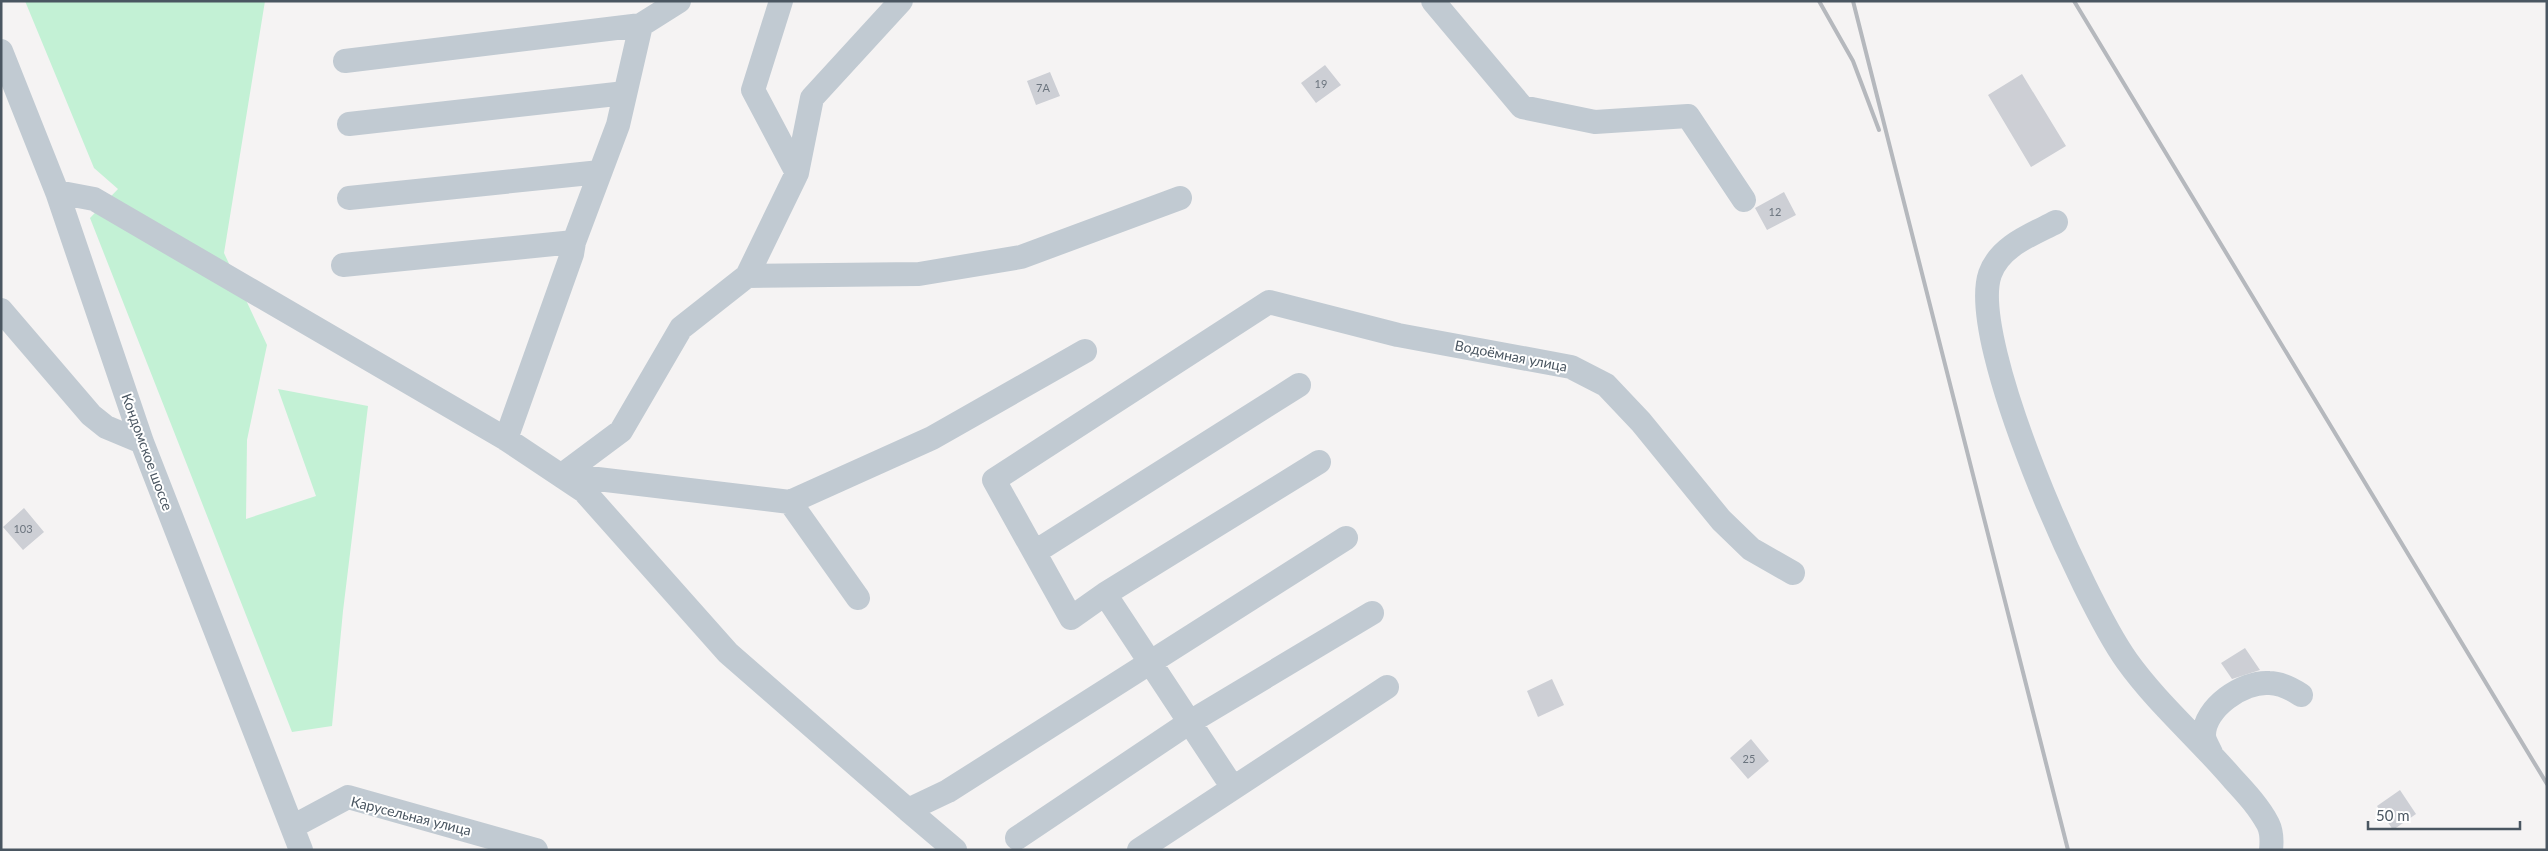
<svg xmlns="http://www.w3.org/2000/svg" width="2548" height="851" font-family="Lato,sans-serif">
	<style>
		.green { fill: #c3f1d5 }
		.building { fill: #cdcfd5 }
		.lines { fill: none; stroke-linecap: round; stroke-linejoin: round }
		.minor { stroke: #c1cad2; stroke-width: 24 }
		.rail { stroke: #b5b8bd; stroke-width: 4 }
		.labels { text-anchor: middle; stroke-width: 4; stroke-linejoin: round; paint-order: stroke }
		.number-label { font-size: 11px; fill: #6b747e }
		.street-label { font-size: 14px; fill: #4a5661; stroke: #fff }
	</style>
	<rect width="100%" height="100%" fill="#f5f3f3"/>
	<path class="green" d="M 25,1 L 265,1 L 224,253 L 267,345 L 247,440 L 246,519 L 316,496 L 278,389 L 368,406 L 343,611 L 332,726 L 292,732 L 90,218 L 118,189 L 94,168 Z"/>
	<path class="building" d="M 1325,65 L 1341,85 L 1316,103 L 1301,83 Z
		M 1050,72 L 1060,96 L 1036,105 L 1027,81 Z
		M 2022,74 L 2066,146 L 2031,167 L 1988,95 Z
		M 1784,192 L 1796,215 L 1767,230 L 1755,208 Z
		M 24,508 L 44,532 L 23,550 L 3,527 Z
		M 2245,648 L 2260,670 L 2232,679 L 2221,663 Z
		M 1552,679 L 1564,705 L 1538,717 L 1527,691 Z
		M 1751,739 L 1769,761 L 1748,779 L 1730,758 Z
		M 2400,790 L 2416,814 L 2393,830 L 2377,806 Z"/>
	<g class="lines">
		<path class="minor" d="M 781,1 L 753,90 L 797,173
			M 1433,1 L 1522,107 L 1595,122 L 1688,116 L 1744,200
			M 1,51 L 57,192 L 142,442 L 301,850
			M 345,61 L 641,25
			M 349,124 L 625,93
			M 57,192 L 94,199 L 506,439 L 584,491 L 728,653 L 908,810 L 948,791 L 1346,538
			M 349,198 L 600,172
			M 2056,222 C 2031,235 2000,246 1990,274 C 1967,341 2084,601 2127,661 C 2157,703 2199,739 2233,779 C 2246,793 2259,807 2268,824 C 2272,832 2272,841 2271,850
			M 574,242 L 618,125 L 641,25 L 679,1
			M 343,265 L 574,242 L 572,254 L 506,439
			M 747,276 L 919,274 L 1021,257 L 1180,198
			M 1,310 L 91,415 L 106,427 L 142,442
			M 562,475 L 621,431 L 681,328 L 747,276 L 797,173 L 812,98 L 901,1
			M 564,475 L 790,502 L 932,438 L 1085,351
			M 790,502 L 858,598
			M 1035,552 L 1299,385
			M 1105,594 L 1319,462
			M 2211,753 C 2209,748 2204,741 2204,735 C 2204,708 2243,681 2269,683 C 2280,683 2292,689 2301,695
			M 1233,788 L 1105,594 L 1071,618 L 994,480 L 1269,302 L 1398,335 L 1571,367 L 1606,385 L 1641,422 L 1721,520 L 1751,549 L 1793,573
			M 908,810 L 955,850
			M 292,827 L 348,797 L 536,850
			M 1017,838 L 1190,722 L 1372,613
			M 1139,850 L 1387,687"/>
		<path class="rail" d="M 1819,1 L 1853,61 L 1879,130
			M 1853,1 L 2068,850
			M 2074,1 L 2547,784"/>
	</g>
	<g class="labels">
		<g class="number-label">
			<text x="1321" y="88">19</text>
			<text x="1043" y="92">7А</text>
			<text x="1775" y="216">12</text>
			<text x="23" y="533">103</text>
			<text x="1749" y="763">25</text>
		</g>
		<g class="street-label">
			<text transform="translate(1511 356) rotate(11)" y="5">Водоёмная улица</text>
			<text transform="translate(147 452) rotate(70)" y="5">Кондомское шоссе</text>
			<text transform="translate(411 816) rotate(14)" y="5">Карусельная улица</text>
		</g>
	</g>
	<rect width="2548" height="851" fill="none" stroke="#4a5661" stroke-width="5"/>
	<path d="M2368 821v8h152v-8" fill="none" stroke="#4a5661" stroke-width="2.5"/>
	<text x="2376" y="821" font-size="15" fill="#4a5661" stroke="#ffffff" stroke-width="4" paint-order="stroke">50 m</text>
</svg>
